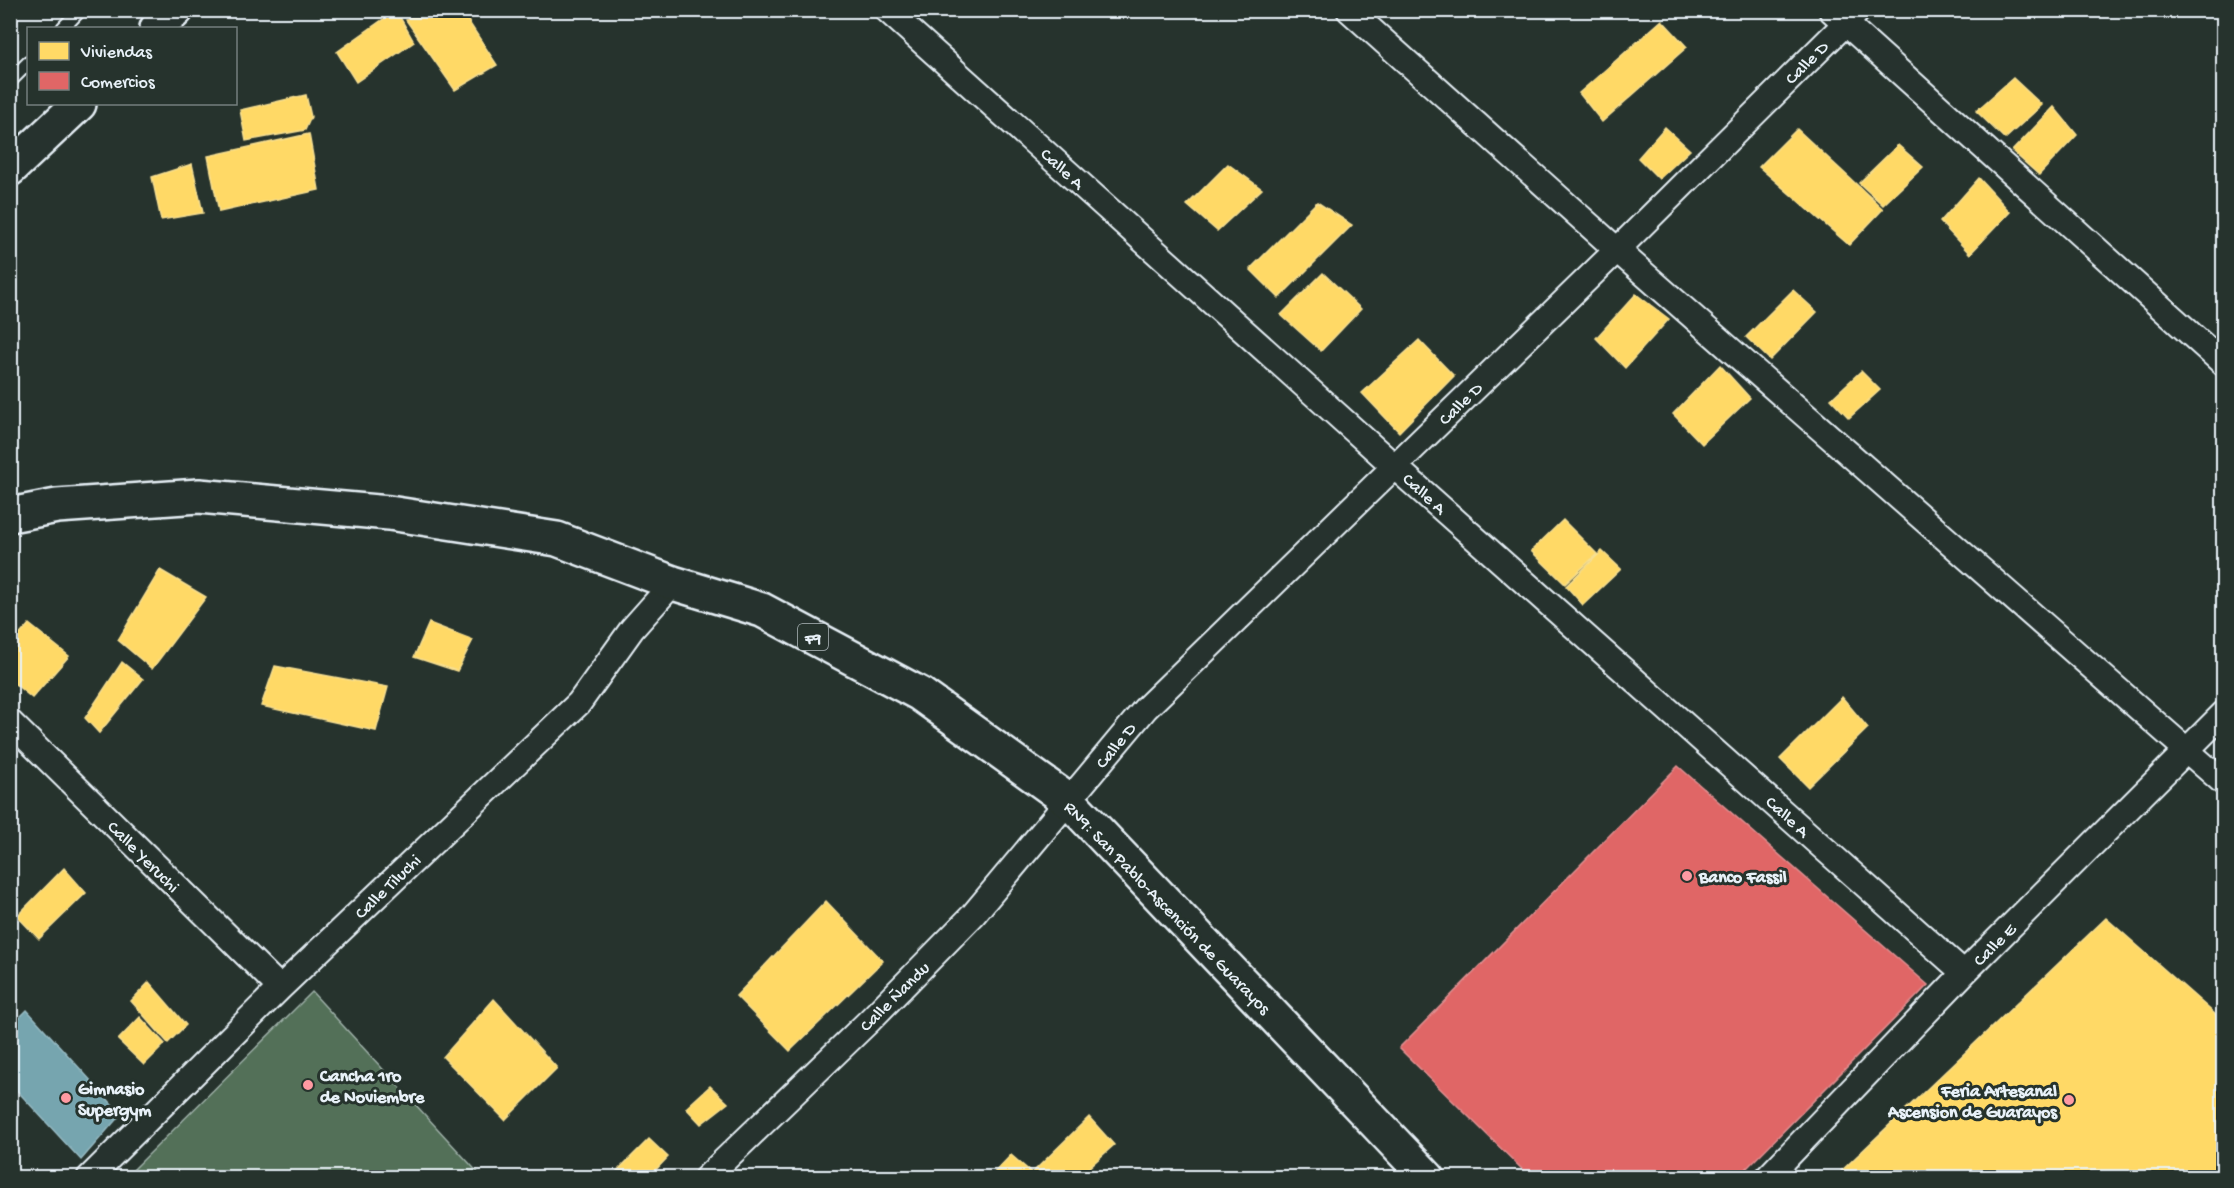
<svg xmlns="http://www.w3.org/2000/svg" width="2234" height="1188" font-family="'Gochi Hand',sans-serif">
	<style>
		.green { fill: #537058; stroke: #9eb0a8; stroke-width: 1.5 }
		.homes { fill: #ffd966; stroke: #f8e092; stroke-width: 1.5 }
		.shops { fill: #e06666; stroke: #e29092; stroke-width: 1.5 }
		.public { fill: #76a5af; stroke: #98bcc5; stroke-width: 1.5 }
		.lines { fill: none; stroke-linecap: round; stroke-linejoin: round }
		.lane-casing { stroke: #e8f1f8; stroke-width: 16 }
		.street-casing { stroke: #e8f1f8; stroke-width: 28 }
		.secondary-casing { stroke: #e8f1f8; stroke-width: 38 }
		.highway-casing { stroke: #e8f1f8; stroke-width: 38 }
		.lane { stroke: #26332d; stroke-width: 12 }
		.street { stroke: #26332d; stroke-width: 24 }
		.secondary { stroke: #26332d; stroke-width: 33 }
		.highway { stroke: #26332d; stroke-width: 33 }
		.poi-dot { fill: #ff9aa2; stroke: #26332d; stroke-width: 2 }
		.labels { text-anchor: middle; stroke-width: 6; stroke-linejoin: round; paint-order: stroke }
		.shield { fill: #26332d; stroke: #aeb8bb; stroke-width: 1.5 }
		.shield-label { font-size: 16px; font-weight: bold; fill: #e8f1f8 }
		.street-label { font-size: 18px; fill: #e8f1f8; stroke: #26332d }
		.poi-label { font-size: 18px; font-weight: bold; fill: #e8f1f8; stroke: #26332d; text-anchor: start }
	</style>
	<rect width="100%" height="100%" fill="#26332d"/>
	<filter id="ink" filterUnits="userSpaceOnUse"><feTurbulence type="fractalNoise" baseFrequency=".0167" numOctaves="2"/><feDisplacementMap in="SourceGraphic" scale="12" xChannelSelector="R" yChannelSelector="G"/><feConvolveMatrix kernelMatrix="1 2 1 2 8 2 1 2 1" color-interpolation-filters="sRGB"/></filter>
	<g filter="url(#ink)">
		<path class="green" d="M 312,992 L 482,1177 L 126,1177 Z"/>
		<path class="homes" d="M 396,10 L 414,42 L 356,82 L 337,52 Z
			M 420,10 L 437,10 L 440,15 L 449,10 L 461,10 L 497,65 L 455,90 L 406,20 Z
			M 1662,20 L 1687,47 L 1602,122 L 1579,93 Z
			M 2013,78 L 2042,105 L 2005,139 L 1976,111 Z
			M 306,95 L 311,117 L 305,130 L 246,141 L 240,110 Z
			M 2054,107 L 2077,135 L 2039,175 L 2012,151 Z
			M 1665,127 L 1690,150 L 1659,179 L 1638,158 Z
			M 1797,129 L 1883,209 L 1849,245 L 1759,167 Z
			M 309,134 L 319,190 L 219,212 L 208,156 Z
			M 1898,145 L 1923,167 L 1883,205 L 1859,183 Z
			M 192,164 L 203,213 L 161,220 L 152,177 Z
			M 1228,164 L 1262,189 L 1217,231 L 1187,205 Z
			M 1979,178 L 2010,212 L 1970,254 L 1940,222 Z
			M 1317,202 L 1352,225 L 1279,298 L 1250,269 Z
			M 1323,273 L 1361,309 L 1321,351 L 1281,315 Z
			M 1793,290 L 1817,312 L 1770,360 L 1746,337 Z
			M 1636,294 L 1669,319 L 1625,368 L 1596,338 Z
			M 1419,340 L 1454,376 L 1399,432 L 1362,393 Z
			M 1720,365 L 1750,398 L 1702,444 L 1673,414 Z
			M 1861,371 L 1880,390 L 1849,418 L 1831,399 Z
			M 1563,520 L 1597,554 L 1565,584 L 1531,551 Z
			M 1602,551 L 1621,569 L 1583,605 L 1566,586 Z
			M 160,570 L 206,597 L 152,669 L 118,640 Z
			M 429,623 L 473,640 L 457,671 L 414,657 Z
			M 29,624 L 69,656 L 32,698 L 10,680 L 10,646 Z
			M 122,662 L 143,679 L 99,733 L 85,718 Z
			M 275,666 L 388,687 L 376,731 L 261,706 Z
			M 1842,697 L 1868,728 L 1808,787 L 1780,759 Z
			M 64,868 L 86,893 L 39,939 L 17,916 Z
			M 826,901 L 883,961 L 790,1051 L 736,996 Z
			M 2106,918 L 2224,1022 L 2224,1178 L 1834,1178 Z
			M 149,982 L 186,1025 L 168,1043 L 131,1001 Z
			M 494,999 L 557,1068 L 505,1120 L 443,1057 Z
			M 140,1017 L 165,1044 L 144,1065 L 118,1040 Z
			M 710,1086 L 728,1103 L 701,1124 L 686,1108 Z
			M 1089,1117 L 1114,1145 L 1077,1178 L 990,1177 L 1011,1155 L 1032,1173 Z
			M 649,1139 L 668,1157 L 648,1178 L 610,1178 Z"/>
		<path class="shops" d="M 1678,766 L 1928,985 L 1737,1178 L 1531,1178 L 1399,1048 Z"/>
		<path class="public" d="M 27,1010 L 121,1114 L 81,1160 L 10,1083 L 10,1027 Z"/>
		<g class="lines">
			<defs>
				<path id="lane" d="M 63,28 L 80,10
					M 10,81 L 28,63"/>
				<path id="street" d="M 887,10 L 1395,467 L 1964,973
					M 1349,10 L 1617,250 L 2224,783
					M 1831,10 L 2224,364
					M 10,722 L 280,988
					M 89,1178 L 280,988 L 579,703 L 632,629 L 673,583
					M 706,1178 L 869,1021 L 973,915 L 1145,709 L 1617,250 L 1859,10
					M 1767,1178 L 1964,973 L 2224,713"/>
				<path id="secondary" d="M 157,28 L 176,10
					M 10,169 L 79,104"/>
				<path id="highway" d="M 10,515 L 57,506 L 199,496 L 389,513 L 557,539 L 673,583 L 762,610 L 920,694 L 1069,801 L 1428,1178"/>
			</defs>
			<use href="#lane" class="lane-casing"/>
			<use href="#street" class="street-casing"/>
			<use href="#secondary" class="secondary-casing"/>
			<use href="#highway" class="highway-casing"/>
			<use href="#lane" class="lane"/>
			<use href="#street" class="street"/>
			<use href="#secondary" class="secondary"/>
			<use href="#highway" class="highway"/>
		</g>
	</g>
	<g class="poi-dot">
		<circle cx="1687" cy="876" r="6"/>
		<circle cx="308" cy="1085" r="6"/>
		<circle cx="66" cy="1098" r="6"/>
		<circle cx="2069" cy="1100" r="6"/>
	</g>
	<g class="labels">
		<rect class="shield" x="798" y="624" width="30" height="26" rx="4.5"/>
		<g class="shield-label">
			<text x="813" y="643">F9</text>
		</g>
		<g class="street-label">
			<text transform="translate(1806 62) rotate(-45)" y="6">Calle D</text>
			<text transform="translate(1063 168) rotate(42)" y="6">Calle A</text>
			<text transform="translate(1460 403) rotate(-44)" y="6">Calle D</text>
			<text transform="translate(1425 493) rotate(42)" y="6">Calle A</text>
			<text transform="translate(1115 745) rotate(-51)" y="6">Calle D</text>
			<text transform="translate(1788 816) rotate(42)" y="6">Calle A</text>
			<text transform="translate(144 856) rotate(45)" y="6">Calle Yeruchi</text>
			<text transform="translate(387 886) rotate(-44)" y="6">Calle Tiluchi</text>
			<text transform="translate(1168 907) rotate(46)" y="6">RN9: San Pablo-Ascención de Guarayos</text>
			<text transform="translate(1994 944) rotate(-45)" y="6">Calle E</text>
			<text transform="translate(894 996) rotate(-45)" y="6">Calle Ñandu</text>
		</g>
		<g class="poi-label">
			<text x="1699" y="882">Banco Fassil</text>
			<text x="320" y="1081">Cancha 1ro<tspan x="320" dy="21">de Noviembre</tspan></text>
			<text x="78" y="1094">Gimnasio<tspan x="78" dy="21">Supergym</tspan></text>
			<text x="2057" y="1096" text-anchor="end">Feria Artesanal<tspan x="2057" dy="21">Ascension de Guarayos</tspan></text>
		</g>
	</g>
	<rect width="2234" height="1188" fill="none" stroke="#26332d" stroke-width="36"/>
	<rect x="18" y="18" width="2198" height="1152" fill="none" stroke="#e8f1f8" stroke-width="2" filter="url(#ink)"/>
	<rect x="27" y="27" width="210" height="78" fill="#26332d" stroke="#747f7e" stroke-width="1.5"/>
	<rect x="39" y="42" width="30" height="18" fill="#ffd966" stroke="#747f7e" stroke-width="1.5"/>
	<text x="81" y="57" font-size="18" fill="#e8f1f8">Viviendas</text>
	<rect x="39" y="72" width="30" height="18" fill="#e06666" stroke="#747f7e" stroke-width="1.5"/>
	<text x="81" y="87" font-size="18" fill="#e8f1f8">Comercios</text>
</svg>
